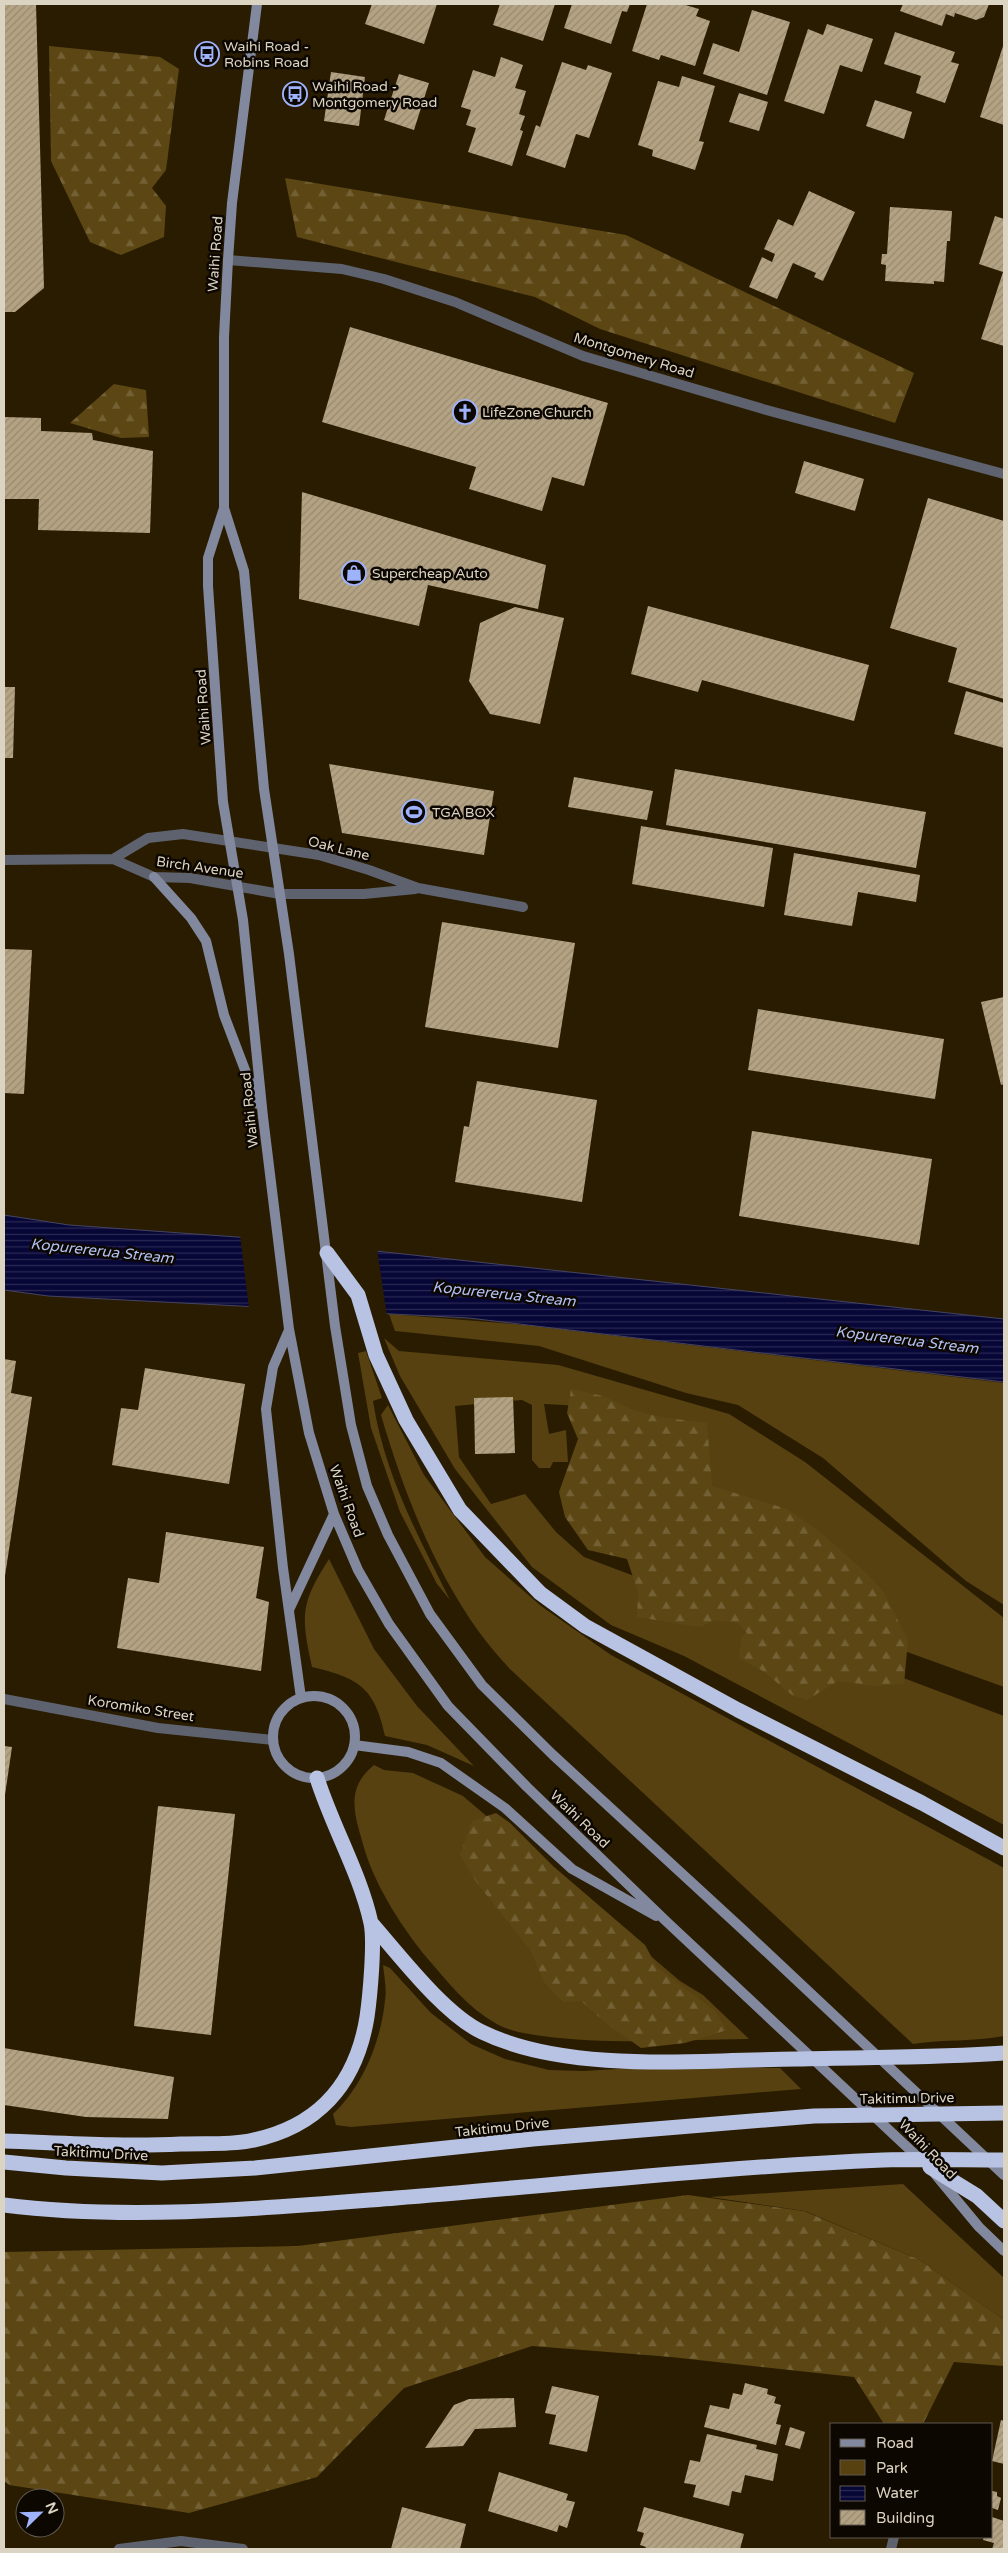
<svg xmlns="http://www.w3.org/2000/svg" width="1008" height="2553" font-family="'Varela Round',sans-serif">
	<style>
		.green { fill: #574111 }
		.forest { fill: url(#forest-firs) }
		.water { fill: url(#water-rules); stroke: #464461 }
		.pier { fill: #291c00 }
		.building { fill: url(#building-hatch) }
		.lines { fill: none; stroke-linecap: round; stroke-linejoin: round }
		.street { stroke: #5e626f; stroke-width: 10 }
		.secondary { stroke: #82899e; stroke-width: 10 }
		.highway { stroke: #b8c2e3; stroke-width: 15 }
		.labels { text-anchor: middle; stroke-width: 5; stroke-linejoin: round; paint-order: stroke }
		.poi-label { font-size: 14px; fill: #dcd4c3; stroke: #0d0701; text-anchor: start }
		.street-label { font-size: 14px; fill: #dcd4c3; stroke: #0d0701 }
		.water-label { font-size: 15px; font-style: italic; fill: #b1c0f2; stroke: #0d0701 }
	</style>
	<defs>
		<pattern id="forest-firs" width="22" height="20" patternUnits="userSpaceOnUse" patternTransform="scale(1.25)"><rect width="22" height="20" fill="#5c4613"/><path d="M5 1l3.5 6h-7zM16 11l3.5 6h-7z" fill="#736034"/></pattern>
		<pattern id="water-rules" width="6" height="5" patternUnits="userSpaceOnUse" patternTransform="scale(1.25)"><rect width="6" height="5" fill="#060637"/><path d="M0 2.5h6" fill="none" stroke="#2a2952"/></pattern>
		<pattern id="building-hatch" width="6" height="6" patternUnits="userSpaceOnUse" patternTransform="scale(1.25)"><rect width="6" height="6" fill="#b4a383"/><path d="M-1 1l2-2M0 6l6-6M5 7l2-2" fill="none" stroke="#988a71"/></pattern>
	</defs>
	<rect width="100%" height="100%" fill="#291c00"/>
	<path class="green" d="M 389,1314 L 526,1325 L 1004,1383 L 1004,1605 L 966,1581 L 823,1458 L 738,1405 L 686,1393 L 539,1346 L 395,1331 Z
		M 384,1338 L 399,1351 L 558,1365 L 729,1414 L 805,1462 L 1004,1618 L 1004,1687 L 644,1557 L 583,1406 L 544,1404 L 549,1434 L 566,1430 L 568,1462 L 553,1462 L 550,1468 L 539,1468 L 532,1460 L 532,1405 L 522,1400 L 455,1406 L 459,1457 L 491,1504 L 525,1494 L 556,1532 L 584,1557 L 1004,1716 L 1004,1825 L 684,1656 L 611,1625 L 532,1567 L 455,1469 L 400,1376 Z
		M 366,1351 L 382,1398 L 373,1401 C 384,1473 418,1536 450,1600 L 437,1584 L 400,1512 L 371,1428 L 358,1353 Z
		M 388,1405 L 424,1475 L 485,1557 L 541,1606 L 611,1655 L 1004,1868 L 1004,2036 C 974,2042 944,2039 913,2044 L 511,1670 C 500,1658 489,1646 479,1632 C 433,1568 403,1490 381,1415 Z
		M 329,1559 L 374,1649 L 417,1706 L 474,1766 L 427,1745 L 385,1736 C 375,1687 358,1678 312,1667 C 301,1616 300,1604 329,1559 Z
		M 374,1765 L 384,1770 L 413,1773 L 463,1796 L 680,1981 L 703,1995 L 749,2039 C 680,2040 610,2045 542,2036 C 527,2034 508,2031 495,2023 C 467,2007 448,1982 427,1958 C 403,1929 376,1887 365,1851 C 356,1818 343,1790 374,1765 Z
		M 383,1965 L 390,1968 L 431,2013 L 471,2044 L 505,2059 L 549,2070 L 583,2071 L 634,2068 L 780,2068 L 801,2089 L 351,2127 L 336,2125 L 333,2114 C 363,2086 381,2041 385,2000 C 387,1989 384,1976 383,1965 Z
		M 903,2184 L 1004,2278 L 1004,2320 L 920,2260 L 805,2211 L 710,2197 Z"/>
	<path class="forest" d="M 49,46 L 160,57 L 179,69 L 166,170 L 152,188 L 166,206 L 164,237 L 121,255 L 90,242 L 51,161 Z
		M 285,178 L 626,235 L 914,373 L 895,423 L 600,329 L 535,297 L 297,237 Z
		M 114,384 L 146,390 L 149,437 L 121,438 L 70,423 Z
		M 571,1389 L 603,1396 L 633,1410 L 660,1417 L 707,1423 L 712,1486 L 787,1509 L 820,1532 L 865,1572 L 883,1591 L 908,1640 L 904,1684 L 875,1686 L 838,1681 L 807,1700 L 792,1695 L 763,1671 L 739,1658 L 741,1637 L 747,1633 L 738,1623 L 715,1620 L 700,1627 L 637,1617 L 638,1592 L 627,1559 L 588,1550 L 565,1517 L 559,1492 L 578,1439 L 567,1413 Z
		M 496,1813 L 510,1823 L 553,1866 L 645,1945 L 657,1967 L 715,2011 L 727,2030 L 685,2043 L 641,2048 L 607,2024 L 581,2001 L 563,2002 L 544,1982 L 531,1951 L 477,1883 L 460,1855 L 472,1821 Z
		M 688,2195 L 804,2211 L 920,2260 L 1004,2320 L 1004,2366 L 954,2362 L 923,2424 L 884,2424 L 854,2377 L 671,2357 L 532,2346 L 404,2388 L 317,2477 L 189,2513 L 9,2485 L 4,2481 L 4,2252 L 298,2246 Z"/>
	<path class="water" d="M 4,1215 L 69,1225 L 265,1239 L 1004,1319 L 1004,1382 L 469,1318 L 48,1296 L 4,1290 Z"/>
	<path class="pier" d="M 240,1235 L 377,1249 L 387,1316 L 249,1309 Z"/>
	<path class="building" d="M 4,4 L 36,4 L 44,288 L 15,312 L 4,312 Z
		M 372,4 L 437,4 L 424,44 L 365,24 Z
		M 500,4 L 555,4 L 543,41 L 493,25 Z
		M 572,4 L 630,4 L 627,12 L 622,11 L 611,44 L 564,28 Z
		M 647,4 L 682,4 L 699,9 L 696,16 L 710,21 L 695,66 L 661,55 L 659,60 L 632,51 Z
		M 903,4 L 989,4 L 984,17 L 976,20 L 955,13 L 954,17 L 946,14 L 942,26 L 900,11 Z
		M 752,10 L 790,22 L 767,95 L 703,74 L 713,43 L 739,52 Z
		M 827,24 L 873,39 L 862,72 L 840,65 L 824,114 L 784,101 L 808,29 L 823,35 Z
		M 895,32 L 955,52 L 951,62 L 959,64 L 945,103 L 916,93 L 921,76 L 884,64 Z
		M 1004,43 L 1004,125 L 980,117 Z
		M 501,57 L 523,65 L 515,88 L 526,91 L 519,114 L 525,116 L 520,130 L 523,131 L 512,166 L 468,152 L 476,128 L 466,125 L 471,110 L 461,107 L 473,70 L 495,77 Z
		M 562,62 L 586,70 L 588,65 L 612,73 L 589,138 L 576,134 L 565,168 L 526,155 L 536,125 L 540,127 Z
		M 331,72 L 365,77 L 359,126 L 324,121 Z
		M 399,74 L 429,83 L 414,130 L 384,120 Z
		M 682,76 L 715,86 L 699,141 L 704,142 L 695,170 L 652,156 L 653,150 L 638,145 L 658,81 L 679,87 Z
		M 739,93 L 768,102 L 759,131 L 729,122 Z
		M 875,100 L 912,112 L 904,139 L 866,126 Z
		M 809,191 L 855,212 L 823,281 L 814,277 L 816,273 L 793,263 L 777,299 L 749,287 L 762,257 L 772,262 L 775,254 L 764,249 L 778,219 L 793,226 Z
		M 890,207 L 952,211 L 950,241 L 947,241 L 944,282 L 934,281 L 934,284 L 885,281 L 886,265 L 881,264 L 882,254 L 887,254 Z
		M 995,216 L 1004,219 L 1004,346 L 981,339 L 1003,272 L 979,264 Z
		M 350,327 L 608,403 L 584,486 L 552,477 L 542,511 L 469,489 L 476,467 L 322,422 Z
		M 4,417 L 41,418 L 41,431 L 92,433 L 93,440 L 153,451 L 150,533 L 38,530 L 39,499 L 4,499 Z
		M 804,461 L 864,479 L 855,511 L 795,493 Z
		M 302,492 L 546,565 L 538,609 L 428,585 L 419,626 L 299,599 Z
		M 928,498 L 1004,521 L 1004,699 L 948,682 L 957,648 L 890,628 Z
		M 648,606 L 869,665 L 854,721 L 702,680 L 698,692 L 631,674 Z
		M 515,607 L 564,618 L 540,724 L 490,714 L 469,681 L 480,623 Z
		M 4,687 L 15,687 L 13,758 L 4,758 Z
		M 966,691 L 1004,703 L 1004,748 L 954,734 Z
		M 329,764 L 494,791 L 484,855 L 342,833 Z
		M 675,769 L 926,812 L 916,868 L 666,825 Z
		M 574,777 L 653,791 L 647,820 L 568,807 Z
		M 641,826 L 773,848 L 764,907 L 632,884 Z
		M 794,853 L 920,875 L 916,902 L 858,892 L 852,926 L 784,915 Z
		M 442,922 L 575,943 L 558,1048 L 425,1027 Z
		M 4,949 L 32,950 L 24,1094 L 4,1093 Z
		M 1004,997 L 1004,1084 L 1001,1085 L 981,1002 Z
		M 758,1009 L 944,1039 L 935,1099 L 748,1070 Z
		M 477,1081 L 597,1100 L 582,1202 L 455,1182 L 464,1126 L 469,1127 Z
		M 752,1131 L 932,1159 L 919,1245 L 739,1216 Z
		M 4,1359 L 16,1361 L 11,1393 L 32,1397 L 5,1576 Z
		M 145,1368 L 245,1384 L 229,1484 L 112,1465 L 121,1408 L 138,1410 Z
		M 513,1397 L 515,1453 L 475,1454 L 474,1398 Z
		M 166,1532 L 264,1547 L 256,1598 L 269,1602 L 261,1671 L 117,1648 L 128,1578 L 159,1583 Z
		M 4,1746 L 12,1747 L 5,1795 L 4,1795 Z
		M 158,1806 L 235,1814 L 211,2035 L 134,2026 Z
		M 4,2048 L 174,2077 L 168,2119 L 86,2117 L 4,2105 Z
		M 745,2383 L 768,2389 L 767,2394 L 776,2397 L 774,2403 L 781,2405 L 776,2424 L 781,2425 L 776,2445 L 704,2427 L 710,2405 L 729,2409 L 733,2393 L 742,2395 Z
		M 552,2386 L 599,2396 L 587,2452 L 549,2444 L 556,2415 L 545,2413 Z
		M 514,2398 L 516,2427 L 475,2429 L 463,2446 L 425,2448 L 454,2405 L 469,2399 Z
		M 1001,2420 L 1004,2421 L 1004,2464 L 992,2461 Z
		M 790,2427 L 805,2432 L 800,2449 L 785,2445 Z
		M 707,2434 L 757,2445 L 756,2449 L 778,2454 L 773,2481 L 745,2475 L 741,2493 L 732,2491 L 729,2506 L 693,2497 L 696,2485 L 684,2483 L 690,2460 L 700,2462 Z
		M 499,2472 L 568,2494 L 566,2500 L 575,2502 L 567,2528 L 559,2525 L 557,2532 L 488,2511 Z
		M 992,2491 L 997,2492 L 997,2496 L 1001,2498 L 998,2510 L 992,2508 Z
		M 402,2507 L 466,2524 L 460,2549 L 391,2549 Z
		M 644,2507 L 744,2534 L 740,2549 L 645,2549 L 646,2547 L 640,2545 L 644,2533 L 637,2531 Z
		M 992,2517 L 1004,2521 L 1004,2549 L 992,2549 L 994,2543 L 983,2540 L 984,2537 L 992,2537 Z"/>
	<g class="lines">
		<path class="street" d="M 228,260 L 342,269 L 384,279 L 455,302 L 583,356 L 763,409 L 1004,474
			M 113,859 L 148,838 L 183,834 L 319,855 L 369,870 L 418,888 L 523,907
			M 4,860 L 113,859 L 154,877 L 190,878 L 280,894 L 364,894 L 415,889
			M 4,1699 L 158,1728 L 273,1740
			M 119,2549 L 181,2541 L 243,2549
			M 891,2549 L 894,2537"/>
		<path class="secondary" d="M 257,4 L 232,203 L 228,260 L 224,337 L 224,508 L 244,571 L 264,789 L 289,954 L 335,1326 L 351,1425 L 367,1486 L 388,1535 L 430,1614 L 482,1685 L 553,1755 L 741,1928 L 1004,2175
			M 224,508 L 208,558 L 208,586 L 223,802 L 243,920 L 263,1117 L 289,1329 L 309,1433 L 334,1514 L 358,1570 L 389,1624 L 448,1706 L 527,1787 L 668,1923 L 923,2162
			M 154,877 L 191,918 L 206,941 L 224,1015 L 258,1104
			M 289,1330 L 273,1367 L 266,1409 L 283,1568 L 301,1698
			M 289,1610 L 334,1514
			M273 1737a41 41 0 1 1 82 0a41 41 0 1 1-82 0Z
			M 354,1745 L 408,1752 L 441,1763 L 505,1808 L 572,1869 L 656,1916
			M 935,2174 L 979,2227 L 1004,2251"/>
		<path class="highway" d="M 327,1253 L 358,1295 L 376,1355 L 406,1420 L 460,1510 L 540,1593 L 585,1626 L 738,1710 L 922,1803 L 1004,1848
			M 372,1924 C 400,1956 444,2014 482,2032 C 568,2074 702,2060 796,2059 C 865,2057 935,2058 1004,2053
			M 4,2141 C 63,2143 122,2147 181,2144 C 203,2143 228,2145 249,2141 C 317,2128 356,2085 367,2017 C 370,1996 375,1942 371,1923 C 360,1873 332,1826 317,1778
			M 4,2162 L 66,2168 L 162,2173 L 255,2168 L 533,2139 L 814,2116 L 1004,2113
			M 930,2167 L 977,2196 L 1004,2221
			M 4,2205 C 130,2221 269,2208 396,2198 C 558,2185 720,2167 883,2160 C 923,2159 964,2160 1004,2160"/>
	</g>
	<defs>
		<symbol id="bus-ring" viewBox="-11 -11 22 22"><circle r="9.5" fill="#0d0701" stroke="#9fb3fd" stroke-width="1.5"/><path d="M-5-6H5V4H4V6H2V4H-2V6H-4V4H-5ZM-3.5-4V0h7V-4ZM-3.5 1.2v1.5H-2V1.2ZM2 1.2v1.5H3.5V1.2Z" fill="#9fb3fd"/></symbol>
		<symbol id="church-ring" viewBox="-11 -11 22 22"><circle r="9.5" fill="#0d0701" stroke="#9fb3fd" stroke-width="1.5"/><path d="M-1.2-6h2.4v3.5h3.3v2.4h-3.3V6h-2.4V-.1h-3.3v-2.4h3.3Z" fill="#9fb3fd"/></symbol>
		<symbol id="shop-ring" viewBox="-11 -11 22 22"><circle r="9.5" fill="#0d0701" stroke="#9fb3fd" stroke-width="1.5"/><path d="M-5-2.5h2.3a2.7 3.5 0 0 1 5.4 0H5L5.5 6h-11ZM-1.5-2.5h3a1.5 2.3 0 0 0-3 0Z" fill="#9fb3fd"/></symbol>
		<symbol id="stadium-ring" viewBox="-11 -11 22 22"><circle r="9.5" fill="#0d0701" stroke="#9fb3fd" stroke-width="1.5"/><path d="M0-5a6.5 5 0 1 0 0 10a6.5 5 0 1 0 0-10ZM-3.5-1.8h7v3.6h-7Z" fill="#9fb3fd"/></symbol>
	</defs>
	<g fill-rule="evenodd">
		<use href="#bus-ring" x="193" y="40" width="28" height="28"/>
		<use href="#bus-ring" x="281" y="80" width="28" height="28"/>
		<use href="#church-ring" x="451" y="398" width="28" height="28"/>
		<use href="#shop-ring" x="340" y="559" width="28" height="28"/>
		<use href="#stadium-ring" x="400" y="798" width="28" height="28"/>
	</g>
	<g class="labels">
		<g class="poi-label">
			<text x="224" y="51">Waihi Road -<tspan x="224" dy="16">Robins Road</tspan></text>
			<text x="312" y="91">Waihi Road -<tspan x="312" dy="16">Montgomery Road</tspan></text>
			<text x="482" y="417">LifeZone Church</text>
			<text x="372" y="578">Supercheap Auto</text>
			<text x="432" y="817">TGA BOX</text>
		</g>
		<g class="street-label">
			<text transform="translate(215 254) rotate(-86)" y="5">Waihi Road</text>
			<text transform="translate(634 355) rotate(17)" y="5">Montgomery Road</text>
			<text transform="translate(203 707) rotate(-94)" y="5">Waihi Road</text>
			<text transform="translate(339 848) rotate(14)" y="5">Oak Lane</text>
			<text transform="translate(200 867) rotate(8)" y="5">Birch Avenue</text>
			<text transform="translate(249 1110) rotate(-96)" y="5">Waihi Road</text>
			<text transform="translate(347 1501) rotate(70)" y="5">Waihi Road</text>
			<text transform="translate(141 1708) rotate(9)" y="5">Koromiko Street</text>
			<text transform="translate(580 1819) rotate(44)" y="5">Waihi Road</text>
			<text transform="translate(907 2098) rotate(-1)" y="5">Takitimu Drive</text>
			<text transform="translate(502 2127) rotate(-6)" y="5">Takitimu Drive</text>
			<text transform="translate(928 2149) rotate(46)" y="5">Waihi Road</text>
			<text transform="translate(101 2153) rotate(3)" y="5">Takitimu Drive</text>
		</g>
		<g class="water-label">
			<text transform="translate(102 1251) rotate(6)" y="5">Kopurererua Stream</text>
			<text transform="translate(504 1294) rotate(6)" y="5">Kopurererua Stream</text>
			<text transform="translate(907 1340) rotate(7)" y="5">Kopurererua Stream</text>
		</g>
	</g>
	<rect width="1008" height="2553" fill="none" stroke="#dcd4c3" stroke-width="10"/>
	<rect x="830" y="2423" width="162" height="115" fill="#0d0701" stroke="#60594f"/>
	<rect x="840" y="2439" width="25" height="8" fill="#82899e" stroke="#60594f"/>
	<text x="876" y="2448" font-size="15" fill="#dcd4c3">Road</text>
	<rect x="840" y="2460" width="25" height="15" fill="#574111" stroke="#60594f"/>
	<text x="876" y="2473" font-size="15" fill="#dcd4c3">Park</text>
	<rect x="840" y="2486" width="25" height="15" fill="url(#water-rules)" stroke="#60594f"/>
	<text x="876" y="2498" font-size="15" fill="#dcd4c3">Water</text>
	<rect x="840" y="2510" width="25" height="15" fill="url(#building-hatch)" stroke="#60594f"/>
	<text x="876" y="2523" font-size="15" fill="#dcd4c3">Building</text>
	<g transform="translate(40 2513) rotate(67)"><circle r="24" fill="#0d0701" stroke="#60594f"/>
	<path d="M0-4L9 19L0 12L-9 19Z" fill="#9fb3fd"/>
	<text y="-8" font-size="14" font-weight="bold" text-anchor="middle" fill="#dcd4c3">N</text>
	</g>
</svg>
